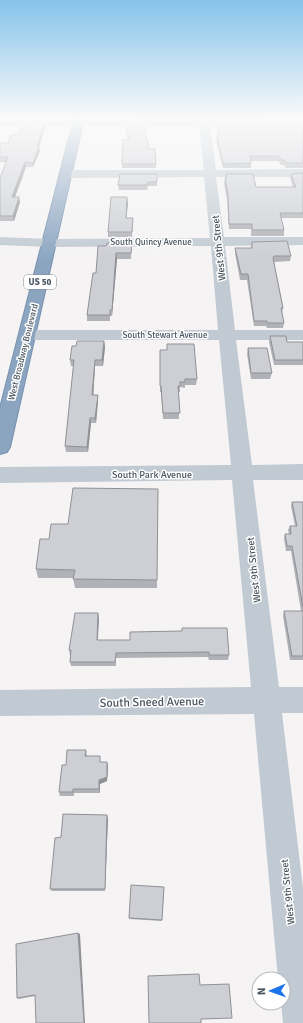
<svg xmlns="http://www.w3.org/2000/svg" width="303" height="1023" font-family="Signika,sans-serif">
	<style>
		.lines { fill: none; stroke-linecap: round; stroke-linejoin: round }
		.highway-casing { stroke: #7690ad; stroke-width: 2 }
		.minor { fill: #c1cad2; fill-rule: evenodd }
		.highway { fill: #8ba5c1; fill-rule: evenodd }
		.wall { fill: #b0b2b7 }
		.shaded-wall { fill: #909195 }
		.building { fill: #cdcfd5; stroke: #909195 }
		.labels { text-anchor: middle; stroke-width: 3; stroke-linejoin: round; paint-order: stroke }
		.far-street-label { font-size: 9px; fill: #4a5661; stroke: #fff }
		.shield { fill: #fff; stroke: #808990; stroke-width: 1 }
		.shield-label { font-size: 9px; font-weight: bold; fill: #4a5661 }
		.street-label { font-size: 10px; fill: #4a5661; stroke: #fff }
		.near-street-label { font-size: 12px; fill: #4a5661; stroke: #fff }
	</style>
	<rect width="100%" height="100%" fill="#f5f3f3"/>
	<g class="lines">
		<defs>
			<path id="highway" d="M 74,118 L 84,118 L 10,447 L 7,452 L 0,454 L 0,408 Z"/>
		</defs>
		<use href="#highway" class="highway-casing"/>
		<path class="minor" d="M 199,118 L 303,119 L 303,125 L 210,125 L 216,170 L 303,169 L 303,177 L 216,177 L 224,237 L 303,237 L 303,245 L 225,246 L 235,330 L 303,330 L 303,340 L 236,340 L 252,465 L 303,464 L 303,480 L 253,480 L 279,687 L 303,687 L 303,713 L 282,713 L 303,888 L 303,1023 L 283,1023 L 281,1003 L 283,1003 L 283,979 L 278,979 L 254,714 L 0,716 L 0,690 L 251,687 L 232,480 L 0,483 L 0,467 L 231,465 L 219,340 L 27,340 L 21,339 L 19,335 L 21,331 L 27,330 L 218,330 L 211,246 L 49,247 L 0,245 L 0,237 L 49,239 L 210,238 L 204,177 L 66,178 L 62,177 L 60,174 L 62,171 L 66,170 L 204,170 L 199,126 L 0,126 L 0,120 Z"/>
		<use href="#highway" class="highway"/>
	</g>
	<path class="wall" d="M 44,123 L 45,128 L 39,147 L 40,151 L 33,167 L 26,167 L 15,197 L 20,202 L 14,221 L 0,221 L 0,178 L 6,162 L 0,162 L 0,144 L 8,143 L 18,135 Z
		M 218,125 L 303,125 L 303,168 L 286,168 L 284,165 L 281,165 L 278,161 L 251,161 L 251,168 L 223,168 L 216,140 L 217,136 L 218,136 Z
		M 126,128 L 149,149 L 156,164 L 156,168 L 122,168 L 122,164 L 128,140 L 127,133 Z
		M 303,173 L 303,218 L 281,218 L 284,230 L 284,236 L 251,236 L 251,229 L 229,229 L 227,200 L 224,183 L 226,174 L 256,187 L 293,187 L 290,178 L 291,174 Z
		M 157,174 L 157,186 L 148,186 L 147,190 L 119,190 L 118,185 Z
		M 128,203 L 126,218 L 133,218 L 132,237 L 108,237 L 108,232 Z
		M 252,242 L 291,256 L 290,261 L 274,262 L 283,308 L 282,313 L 284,323 L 283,328 L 267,328 L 266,326 L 254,326 L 247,280 L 240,280 L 235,253 L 235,248 L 251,248 Z
		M 132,243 L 131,259 L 117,259 L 112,316 L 110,316 L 110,321 L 87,321 L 87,315 L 106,246 Z
		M 270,336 L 287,342 L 303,342 L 303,365 L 274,365 L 269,342 Z
		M 104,341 L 105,347 L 103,366 L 95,366 L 93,395 L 98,395 L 98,401 L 96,423 L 91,423 L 88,452 L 66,452 L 65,446 L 74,366 L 71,366 L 70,360 L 76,346 Z
		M 167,344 L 197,379 L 196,385 L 185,385 L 185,388 L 180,387 L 180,392 L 179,392 L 179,419 L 163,419 L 161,392 L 160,392 L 160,350 L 167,350 Z
		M 248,348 L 272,373 L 270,379 L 251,379 L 247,354 Z
		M 158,489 L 157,588 L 75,588 L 73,578 L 38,578 L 36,569 L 49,539 L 68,524 Z
		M 292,502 L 303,502 L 303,660 L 290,660 L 283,616 L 284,611 L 301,611 L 291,551 L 286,551 L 284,538 L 285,534 L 289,534 L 288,530 L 290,526 L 295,526 L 291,506 Z
		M 99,618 L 98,640 L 130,640 L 182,631 L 182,628 L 229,655 L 228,660 L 209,660 L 208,657 L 116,658 L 116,666 L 71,666 L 70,662 L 70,655 L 69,650 Z
		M 86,750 L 87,756 L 100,756 L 100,762 L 107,762 L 108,766 L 107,781 L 100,784 L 100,793 L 74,793 L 74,796 L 60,796 L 59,792 Z
		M 108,818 L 105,891 L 52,891 L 50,889 L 61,837 Z
		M 164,887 L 162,921 L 129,919 L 129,918 Z
		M 80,934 L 35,996 L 19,999 L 17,998 Z"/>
	<path class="shaded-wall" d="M 44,123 L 45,128 L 38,150 L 39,147 L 40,151 L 33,167 L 33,163 L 37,147 Z
		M 25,162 L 26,167 L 13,202 L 12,197 Z
		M 19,197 L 20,202 L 14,221 L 13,216 Z
		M 127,197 L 128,203 L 126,223 L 126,218 Z
		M 116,253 L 117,259 L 112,316 L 112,310 Z
		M 104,341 L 105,347 L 103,366 L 102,360 Z
		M 95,360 L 95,366 L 93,401 L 92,395 Z
		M 98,395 L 98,401 L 96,423 L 95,418 Z
		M 90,418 L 91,423 L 88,452 L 87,447 Z
		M 98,613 L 99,618 L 97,645 L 97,640 Z
		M 107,762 L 108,766 L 107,781 L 100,784 L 100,793 L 99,789 L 99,780 Z
		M 107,815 L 108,818 L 105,891 L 105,889 Z
		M 78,933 L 80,934 L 85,1023 L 84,1023 Z"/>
	<path class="building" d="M 26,123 L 44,123 L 37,147 L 39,147 L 33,163 L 25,162 L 12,197 L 19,197 L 13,216 L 0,216 L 0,178 L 8,157 L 0,157 L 0,143 L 8,143 L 11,135 L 18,135 L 21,128 L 25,126 Z
		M 218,125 L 303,125 L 303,163 L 286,163 L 285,160 L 282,160 L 279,156 L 250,156 L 251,163 L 223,164 L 217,136 L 218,136 Z
		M 144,126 L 149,149 L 155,149 L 156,164 L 122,164 L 123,140 L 129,140 L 126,128 Z
		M 303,173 L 303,213 L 280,213 L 284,230 L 252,230 L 252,224 L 229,224 L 228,195 L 225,178 L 227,178 L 226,174 L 253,174 L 256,187 L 296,187 L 291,174 Z
		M 120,174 L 157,174 L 157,182 L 148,182 L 147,185 L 118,185 Z
		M 111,197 L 127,197 L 126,218 L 133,218 L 132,232 L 108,232 Z
		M 287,241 L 291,256 L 274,256 L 273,258 L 283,308 L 281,308 L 284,323 L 268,323 L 267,321 L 254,321 L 248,274 L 241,274 L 235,248 L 252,248 L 252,242 Z
		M 107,243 L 132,243 L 131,253 L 116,253 L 112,310 L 110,310 L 110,315 L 87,315 L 93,273 L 96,273 L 98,246 L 106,246 Z
		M 270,336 L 286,336 L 287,342 L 303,342 L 303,360 L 275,360 Z
		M 77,341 L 104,341 L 102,360 L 95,360 L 92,395 L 98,395 L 95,418 L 90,418 L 87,447 L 65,446 L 74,360 L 70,360 L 72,346 L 76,346 Z
		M 167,344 L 194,344 L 197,379 L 185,379 L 185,382 L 180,382 L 180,386 L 178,386 L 180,413 L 163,413 L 161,386 L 160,386 L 160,350 L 167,350 Z
		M 248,348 L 267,348 L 272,373 L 251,373 Z
		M 73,488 L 158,489 L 157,580 L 73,579 L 75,570 L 36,569 L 40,539 L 49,539 L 51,524 L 68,524 Z
		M 292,502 L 303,502 L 303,607 L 292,546 L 287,546 L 285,534 L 291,534 L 290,526 L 297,526 Z
		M 284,611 L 303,611 L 303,656 L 292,656 Z
		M 75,613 L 98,613 L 97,640 L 130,640 L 130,632 L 182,631 L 182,628 L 227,628 L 229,655 L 209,655 L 209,652 L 116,653 L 115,662 L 70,662 L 71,650 L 69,650 Z
		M 67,750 L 86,750 L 85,756 L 100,756 L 100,762 L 107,762 L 107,777 L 99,780 L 99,789 L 73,789 L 73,792 L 59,792 L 62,765 L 66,765 Z
		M 63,814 L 107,815 L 105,889 L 50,889 L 55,838 L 61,837 Z
		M 131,885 L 164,887 L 162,920 L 129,918 Z
		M 78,933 L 84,1023 L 36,1023 L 35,995 L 17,998 L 16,944 Z
		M 199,974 L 200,985 L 229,984 L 232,1018 L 201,1019 L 201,1023 L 149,1023 L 148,976 Z"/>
	<linearGradient id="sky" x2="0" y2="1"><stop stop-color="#85c3ea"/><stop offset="0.45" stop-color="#fafafa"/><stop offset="1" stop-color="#fafafa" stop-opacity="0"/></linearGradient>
	<rect width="303" height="261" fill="url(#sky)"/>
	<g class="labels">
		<g class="far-street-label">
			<text x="151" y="245">South Quincy Avenue</text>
			<text x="165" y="338">South Stewart Avenue</text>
			<text transform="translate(23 352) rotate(-76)" y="3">West Broadway Boulevard</text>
		</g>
		<rect class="shield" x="24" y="275" width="32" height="14" rx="3"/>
		<g class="shield-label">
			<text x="40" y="285">US 50</text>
		</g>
		<g class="street-label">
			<text transform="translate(218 248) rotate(-96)" y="4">West 9th Street</text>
			<text x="152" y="478">South Park Avenue</text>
			<text transform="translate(253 570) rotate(-96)" y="4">West 9th Street</text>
			<text transform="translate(287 892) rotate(-96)" y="4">West 9th Street</text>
		</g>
		<g class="near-street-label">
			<text transform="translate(152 702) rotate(-1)" y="4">South Sneed Avenue</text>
		</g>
	</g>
	<g transform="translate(271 991) rotate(268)"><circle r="19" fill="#ffffff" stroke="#b7bbc0"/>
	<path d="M0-3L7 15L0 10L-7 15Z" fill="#1a73e8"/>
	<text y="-6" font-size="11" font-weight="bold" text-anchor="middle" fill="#4a5661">N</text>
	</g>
</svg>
